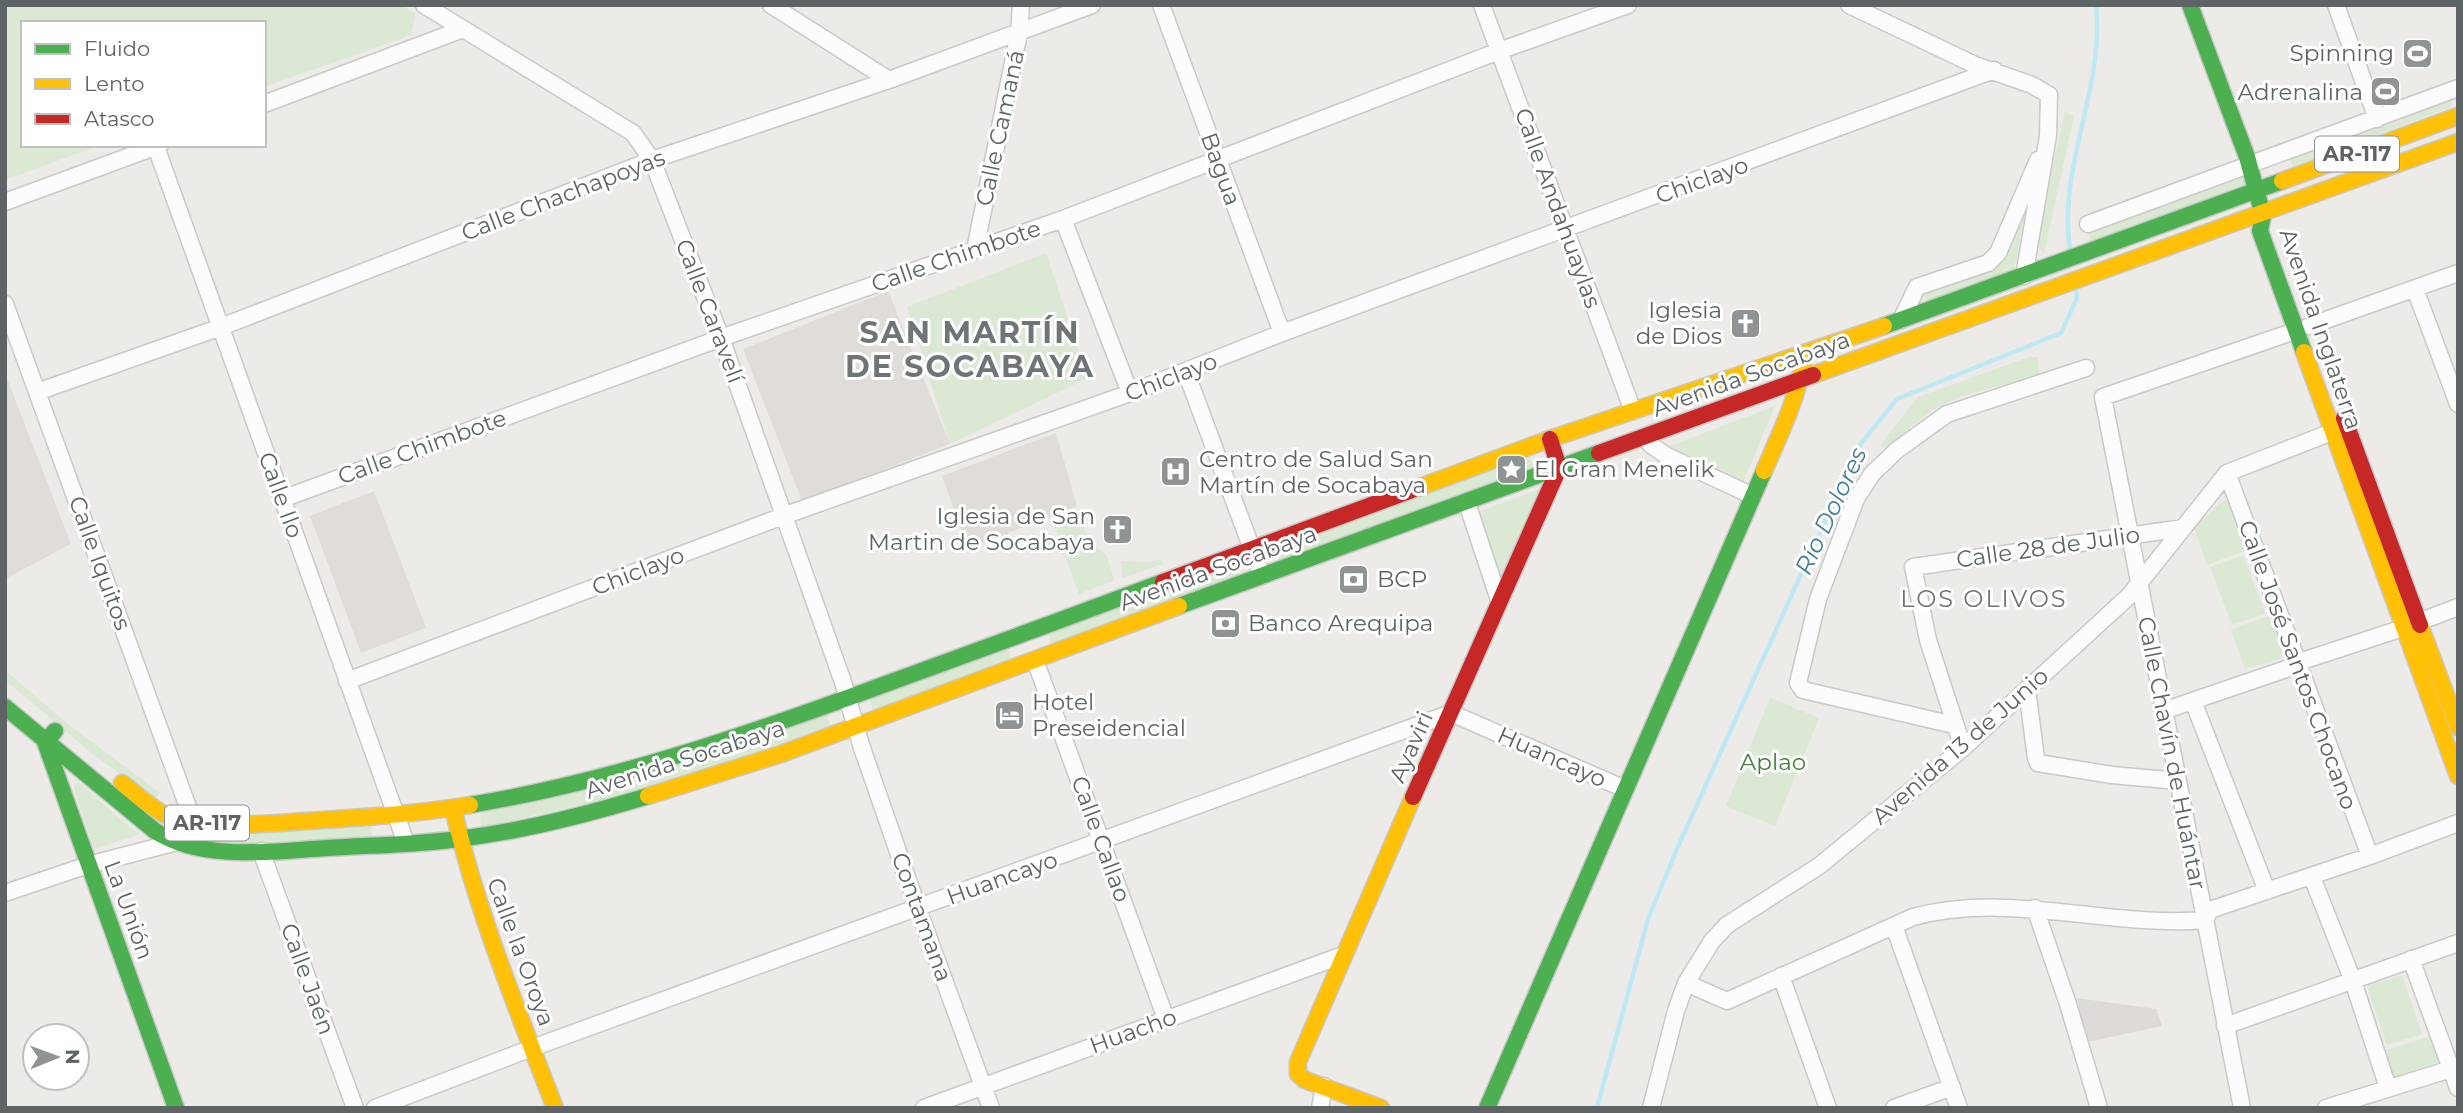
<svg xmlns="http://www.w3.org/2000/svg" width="2463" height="1113" font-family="Montserrat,sans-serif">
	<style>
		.industrial { fill: #dddad8 }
		.education { fill: #e0ddd8 }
		.green { fill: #dae8d4 }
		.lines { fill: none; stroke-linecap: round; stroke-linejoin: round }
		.stream { stroke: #bfe8f5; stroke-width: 4.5 }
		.street-casing { stroke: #c9c9c8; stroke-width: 19 }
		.fast-casing { stroke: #c7c8c7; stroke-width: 19 }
		.slow-casing { stroke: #c7c8c7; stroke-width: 19 }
		.jam-casing { stroke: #c7c8c7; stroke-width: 19 }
		.street { stroke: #fcfcfc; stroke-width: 16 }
		.fast { stroke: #4caf50; stroke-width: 16 }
		.slow { stroke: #ffc107; stroke-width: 16 }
		.jam { stroke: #c62828; stroke-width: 16 }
		.labels { text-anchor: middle; stroke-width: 6; stroke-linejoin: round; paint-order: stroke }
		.shield { fill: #fff; stroke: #8e9293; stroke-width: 2 }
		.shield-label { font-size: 21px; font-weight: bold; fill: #5e6365 }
		.poi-label { font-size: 23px; fill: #5e6365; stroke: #fff; text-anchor: start }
		.street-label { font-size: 23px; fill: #5e6365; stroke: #fff }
		.park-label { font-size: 23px; fill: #43803a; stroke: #fff }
		.water-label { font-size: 24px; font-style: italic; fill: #437d9b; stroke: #fff }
		.neighbourhood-label { font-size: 24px; letter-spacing: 2px; fill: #6f7577; stroke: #fff }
		.district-label { font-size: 30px; font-weight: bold; letter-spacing: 2px; fill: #6f7577; stroke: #fff }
	</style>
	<rect width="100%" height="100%" fill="#edebe8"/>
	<path class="industrial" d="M 2077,998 L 2156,1009 L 2162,1026 L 2087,1042 Z"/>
	<path class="education" d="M 888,291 L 950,444 L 802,501 L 743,349 Z
		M 5,373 L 71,544 L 5,579 Z
		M 1056,433 L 1077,506 L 968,549 L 942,476 Z
		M 374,491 L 426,628 L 361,653 L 310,516 Z"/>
	<path class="green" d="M 5,5 L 401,5 L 415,14 L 411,35 L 264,87 L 264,23 L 23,23 L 23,145 L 100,145 L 5,180 Z
		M 2450,97 L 2453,106 L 2293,168 L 2290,158 Z
		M 2065,112 L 2074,116 L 2044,254 L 2036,243 Z
		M 2240,175 L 2246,183 L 2090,243 L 2088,232 Z
		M 2027,205 L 2014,269 L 1926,301 L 1923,292 L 1986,272 L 2002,258 Z
		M 1046,253 L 1088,378 L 950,444 L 907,307 Z
		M 2029,357 L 2037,357 L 2040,376 L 1962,396 L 1932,410 L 1885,448 L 1881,444 L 1918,397 Z
		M 1775,406 L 1742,485 L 1665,448 Z
		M 1529,454 L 1534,467 L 1279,562 L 1275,548 Z
		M 1542,488 L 1499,588 L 1475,513 Z
		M 2225,500 L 2230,504 L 2247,550 L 2207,565 L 2194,528 L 2221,502 Z
		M 1076,513 L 1092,543 L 1107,556 L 1114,580 L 1079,594 L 1053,522 Z
		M 2243,555 L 2265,613 L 2232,625 L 2210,567 Z
		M 1161,559 L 1163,564 L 1123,578 L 1121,561 L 1148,562 Z
		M 1236,564 L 1240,577 L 1052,647 L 1048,633 Z
		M 2271,615 L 2284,650 L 2280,659 L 2245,669 L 2231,630 Z
		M 1008,648 L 1012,661 L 873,711 L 870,699 Z
		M 5,670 L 63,720 L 160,793 L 155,800 L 94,755 L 5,680 Z
		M 1770,698 L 1819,718 L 1775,826 L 1726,806 Z
		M 827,713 L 830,726 L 645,791 L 481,827 L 480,814 Z
		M 78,782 L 139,835 L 94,849 L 74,789 L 74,785 Z
		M 371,825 L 372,837 L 223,844 L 223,832 Z
		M 2402,975 L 2422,1034 L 2387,1045 L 2367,986 Z
		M 2433,1035 L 2441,1061 L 2393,1078 L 2384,1051 Z"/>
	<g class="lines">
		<path class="stream" d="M 2070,251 C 2057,167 2105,89 2096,5
			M 1597,1108 L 1648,919 L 1677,849 L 1859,446 L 1897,399 L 2061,333 L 2077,298 L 2076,291"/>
		<defs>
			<path id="street" d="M 424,5 L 633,133 L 652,160 L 721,338 L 843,682 L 861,745 L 918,909 L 991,1108
				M 771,5 L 889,80
				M 1161,5 L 1282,333
				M 1482,5 L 1633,411
				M 1849,5 L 1975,65 L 2032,85 L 2049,95 L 2048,136 L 2024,276
				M 2336,5 L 2377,119
				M 264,104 L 463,29
				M 156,147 L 406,843
				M 5,202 L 160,145
				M 1063,219 L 1130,393
				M 2088,224 L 2458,88
				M 975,250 L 1019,33 L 1021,5
				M 2415,289 L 2458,404
				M 5,304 L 193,821 L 173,843 L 88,865 L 5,893
				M 1901,320 L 1917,287 L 1988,263 L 1998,253 L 2038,160
				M 2309,326 L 2458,273
				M 1186,372 L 1262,576
				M 37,392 L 221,327 L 652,160 L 889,80 L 1092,5
				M 1646,436 L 1651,445 L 1667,456 L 1753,496
				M 2227,473 L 2370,856
				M 282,499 L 721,338 L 1063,219 L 1499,51 L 1628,5
				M 1467,503 L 1499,600
				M 1035,660 L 1166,1019
				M 347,681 L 783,516 L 1130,393 L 1282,333 L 1994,70
				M 2027,689 L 2036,758 L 2038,763 L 2112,775 L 2178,781
				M 2193,701 L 2267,891
				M 2163,711 L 2289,668 L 2299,662 L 2403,628 L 2458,607
				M 1954,725 L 1803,690 L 1798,683 L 1818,599 L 1856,499 L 1872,474 L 1897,450 L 1947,414 L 2086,368
				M 1963,748 L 1928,640 L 1913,567 L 2183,528
				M 261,851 L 355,1108
				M 2312,877 L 2353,981 L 2388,1088
				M 2035,908 L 2068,1004 L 2099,1108
				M 1894,926 L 1959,1108
				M 2411,959 L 2458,1088
				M 1781,976 L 1828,1108
				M 1686,983 L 1727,1001 L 1913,917 C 2010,891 2108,928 2205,920 L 2210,910 L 2370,856 L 2458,823
				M 2225,1026 L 2458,943
				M 375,1108 L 532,1048 L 1451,713 L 1625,789
				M 924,1108 L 1343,955
				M 1320,1108 L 1324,1086
				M 1651,1108 L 1676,1011 L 1686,983 L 1712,941 L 1727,925 L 1819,866 L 1963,748 L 2129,596 L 2227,473 L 2332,432
				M 1894,1108 L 1952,1087
				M 2242,1108 L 2103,397 L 2295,331
				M 2326,1108 L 2451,1069"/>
			<path id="fast" d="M 2190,5 L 2247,157 L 2263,215 L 2260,231 L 2304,352
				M 1884,326 L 2282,181
				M 1179,606 L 1599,453
				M 5,707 L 155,831 C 204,862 273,851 328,848 C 374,845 420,845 466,838 C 527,830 589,814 648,796
				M 55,731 L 45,742 L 176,1108
				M 470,805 C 613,781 747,735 883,685 C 976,651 1070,617 1163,582
				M 1487,1108 L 1764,471"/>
			<path id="slow" d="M 2282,181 L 2458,116
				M 2304,352 L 2458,776
				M 1813,375 L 2458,142
				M 1764,471 C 1779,436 1796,402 1803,364
				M 1412,490 L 1550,439 L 1884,326
				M 2420,625 L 2458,727
				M 122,783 C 139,796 155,812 175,819 C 203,829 263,824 293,822 C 352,818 411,815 470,805
				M 648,796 L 781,754 L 1179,606
				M 453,808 C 477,912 517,1009 555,1108
				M 1381,1108 L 1305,1080 L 1298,1074 L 1298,1062 L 1413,797"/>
			<path id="jam" d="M 2344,418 L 2420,625
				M 1599,453 L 1813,375
				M 1163,582 L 1412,490
				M 1413,797 L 1559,468 L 1550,439"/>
		</defs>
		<use href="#street" class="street-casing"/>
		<use href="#fast" class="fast-casing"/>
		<use href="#slow" class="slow-casing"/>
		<use href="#jam" class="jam-casing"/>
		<use href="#street" class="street"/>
		<use href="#fast" class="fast"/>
		<use href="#slow" class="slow"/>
		<use href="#jam" class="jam"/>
	</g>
	<defs>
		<symbol id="stadium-square" viewBox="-11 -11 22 22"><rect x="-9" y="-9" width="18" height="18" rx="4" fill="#909393" stroke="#fff"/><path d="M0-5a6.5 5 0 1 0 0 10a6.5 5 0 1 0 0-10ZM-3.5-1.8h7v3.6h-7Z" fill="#fff"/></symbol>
		<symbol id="church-square" viewBox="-11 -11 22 22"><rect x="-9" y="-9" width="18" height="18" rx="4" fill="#909393" stroke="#fff"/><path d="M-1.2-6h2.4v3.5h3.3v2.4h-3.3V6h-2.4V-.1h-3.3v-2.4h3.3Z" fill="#fff"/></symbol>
		<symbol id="sight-square" viewBox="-11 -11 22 22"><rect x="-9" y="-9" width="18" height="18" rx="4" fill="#909393" stroke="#fff"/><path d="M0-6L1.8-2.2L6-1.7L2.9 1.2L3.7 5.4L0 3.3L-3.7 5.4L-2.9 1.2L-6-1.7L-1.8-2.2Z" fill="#fff"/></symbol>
		<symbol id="hospital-square" viewBox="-11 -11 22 22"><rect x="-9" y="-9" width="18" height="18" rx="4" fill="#909393" stroke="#fff"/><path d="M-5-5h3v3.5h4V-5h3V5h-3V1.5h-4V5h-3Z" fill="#fff"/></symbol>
		<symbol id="bank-square" viewBox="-11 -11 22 22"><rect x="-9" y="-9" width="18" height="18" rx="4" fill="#909393" stroke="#fff"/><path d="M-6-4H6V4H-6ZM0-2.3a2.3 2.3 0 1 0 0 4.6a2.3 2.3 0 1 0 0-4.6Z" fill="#fff"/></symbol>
		<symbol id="hotel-square" viewBox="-11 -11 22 22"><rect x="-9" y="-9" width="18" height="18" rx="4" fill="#909393" stroke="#fff"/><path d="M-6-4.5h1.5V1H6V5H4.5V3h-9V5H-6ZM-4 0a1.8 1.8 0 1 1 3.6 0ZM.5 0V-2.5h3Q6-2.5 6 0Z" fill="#fff"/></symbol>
	</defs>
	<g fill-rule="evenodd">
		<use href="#stadium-square" x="2400" y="36" width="35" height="35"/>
		<use href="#stadium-square" x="2368" y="74" width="35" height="35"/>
		<use href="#church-square" x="1728" y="306" width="35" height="35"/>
		<use href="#sight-square" x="1494" y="452" width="35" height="35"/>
		<use href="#hospital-square" x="1158" y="454" width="35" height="35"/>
		<use href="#church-square" x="1100" y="512" width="35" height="35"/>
		<use href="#bank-square" x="1336" y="562" width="35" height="35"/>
		<use href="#bank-square" x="1208" y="606" width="35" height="35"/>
		<use href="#hotel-square" x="992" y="698" width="35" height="35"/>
	</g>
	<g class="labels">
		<g class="shield">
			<rect x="2315" y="136.5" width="84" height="35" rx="5"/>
			<rect x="165" y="805.5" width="84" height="35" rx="5"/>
		</g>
		<g class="shield-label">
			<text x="2357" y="161">AR-117</text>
			<text x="207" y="830">AR-117</text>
		</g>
		<g class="poi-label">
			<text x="2394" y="61" text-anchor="end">Spinning</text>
			<text x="2363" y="100" text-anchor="end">Adrenalina</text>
			<text x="1722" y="318" text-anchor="end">Iglesia<tspan x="1722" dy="26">de Dios</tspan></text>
			<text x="1199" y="467">Centro de Salud San<tspan x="1199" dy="26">Martín de Socabaya</tspan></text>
			<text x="1534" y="477">El Gran Menelik</text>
			<text x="1095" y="524" text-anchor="end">Iglesia de San<tspan x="1095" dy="26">Martin de Socabaya</tspan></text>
			<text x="1377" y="587">BCP</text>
			<text x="1248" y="631">Banco Arequipa</text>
			<text x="1032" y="710">Hotel<tspan x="1032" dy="26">Preseidencial</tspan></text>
		</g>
		<g class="street-label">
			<text transform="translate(1000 128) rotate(-78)" y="8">Calle Camaná</text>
			<text transform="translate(1221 169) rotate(70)" y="8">Bagua</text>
			<text transform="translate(1702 180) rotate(-20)" y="8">Chiclayo</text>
			<text transform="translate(563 195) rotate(-21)" y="8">Calle Chachapoyas</text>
			<text transform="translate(1558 208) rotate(70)" y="8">Calle Andahuaylas</text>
			<text transform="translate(956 256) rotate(-19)" y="8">Calle Chimbote</text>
			<text transform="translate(710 311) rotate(69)" y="8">Calle Caravelí</text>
			<text transform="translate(2321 329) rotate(71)" y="8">Avenida Inglaterra</text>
			<text transform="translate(1751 374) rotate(-20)" y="8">Avenida Socabaya</text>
			<text transform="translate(1171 377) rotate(-21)" y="8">Chiclayo</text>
			<text transform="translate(422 447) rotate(-20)" y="8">Calle Chimbote</text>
			<text transform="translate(281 495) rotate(70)" y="8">Calle Ilo</text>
			<text transform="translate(2048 547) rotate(-8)" y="8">Calle 28 de Julio</text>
			<text transform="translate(100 563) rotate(70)" y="8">Calle Iquitos</text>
			<text transform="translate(1218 568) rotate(-20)" y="8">Avenida Socabaya</text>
			<text transform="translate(638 571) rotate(-21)" y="8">Chiclayo</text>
			<text transform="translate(2298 665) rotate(70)" y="8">Calle José Santos Chocano</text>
			<text transform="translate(1960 746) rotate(-41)" y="8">Avenida 13 de Junio</text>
			<text transform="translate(1411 747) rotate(-66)" y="8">Ayaviri</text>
			<text transform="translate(2172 753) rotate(79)" y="8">Calle Chavín de Huántar</text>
			<text transform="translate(1552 757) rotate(24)" y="8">Huancayo</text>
			<text transform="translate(685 759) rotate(-18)" y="8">Avenida Socabaya</text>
			<text transform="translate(1101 839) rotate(70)" y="8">Calle Callao</text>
			<text transform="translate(1002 878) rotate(-20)" y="8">Huancayo</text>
			<text transform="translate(129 910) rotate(70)" y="8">La Unión</text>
			<text transform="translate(922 917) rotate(70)" y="8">Contamana</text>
			<text transform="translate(521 952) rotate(70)" y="8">Calle la Oroya</text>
			<text transform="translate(308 979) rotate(70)" y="8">Calle Jaén</text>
			<text transform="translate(1133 1031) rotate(-20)" y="8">Huacho</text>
		</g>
		<g class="park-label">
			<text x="1773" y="770">Aplao</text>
		</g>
		<g class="water-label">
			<text transform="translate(1831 511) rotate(-65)" y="8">Río Dolores</text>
		</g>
		<g class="neighbourhood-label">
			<text x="1984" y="607">LOS OLIVOS</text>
		</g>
		<g class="district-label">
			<text x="970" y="343">SAN MARTÍN<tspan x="970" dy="34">DE SOCABAYA</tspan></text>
		</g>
	</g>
	<rect width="2463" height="1113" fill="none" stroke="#5e6365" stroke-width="14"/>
	<rect x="21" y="21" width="245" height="126" fill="#ffffff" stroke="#bfc1c1" stroke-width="2"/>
	<rect x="35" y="44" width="35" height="10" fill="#4caf50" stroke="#bfc1c1" stroke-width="2"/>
	<text x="84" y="56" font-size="21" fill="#5e6365">Fluido</text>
	<rect x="35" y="79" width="35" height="10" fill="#ffc107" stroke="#bfc1c1" stroke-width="2"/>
	<text x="84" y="91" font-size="21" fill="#5e6365">Lento</text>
	<rect x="35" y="114" width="35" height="10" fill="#c62828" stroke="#bfc1c1" stroke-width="2"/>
	<text x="84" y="126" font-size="21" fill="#5e6365">Atasco</text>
	<g transform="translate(56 1057) rotate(89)"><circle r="33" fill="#ffffff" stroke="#bfc1c1" stroke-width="2"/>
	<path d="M0-5L12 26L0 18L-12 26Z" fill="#909393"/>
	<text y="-10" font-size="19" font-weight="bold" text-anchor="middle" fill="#5e6365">N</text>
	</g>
</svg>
